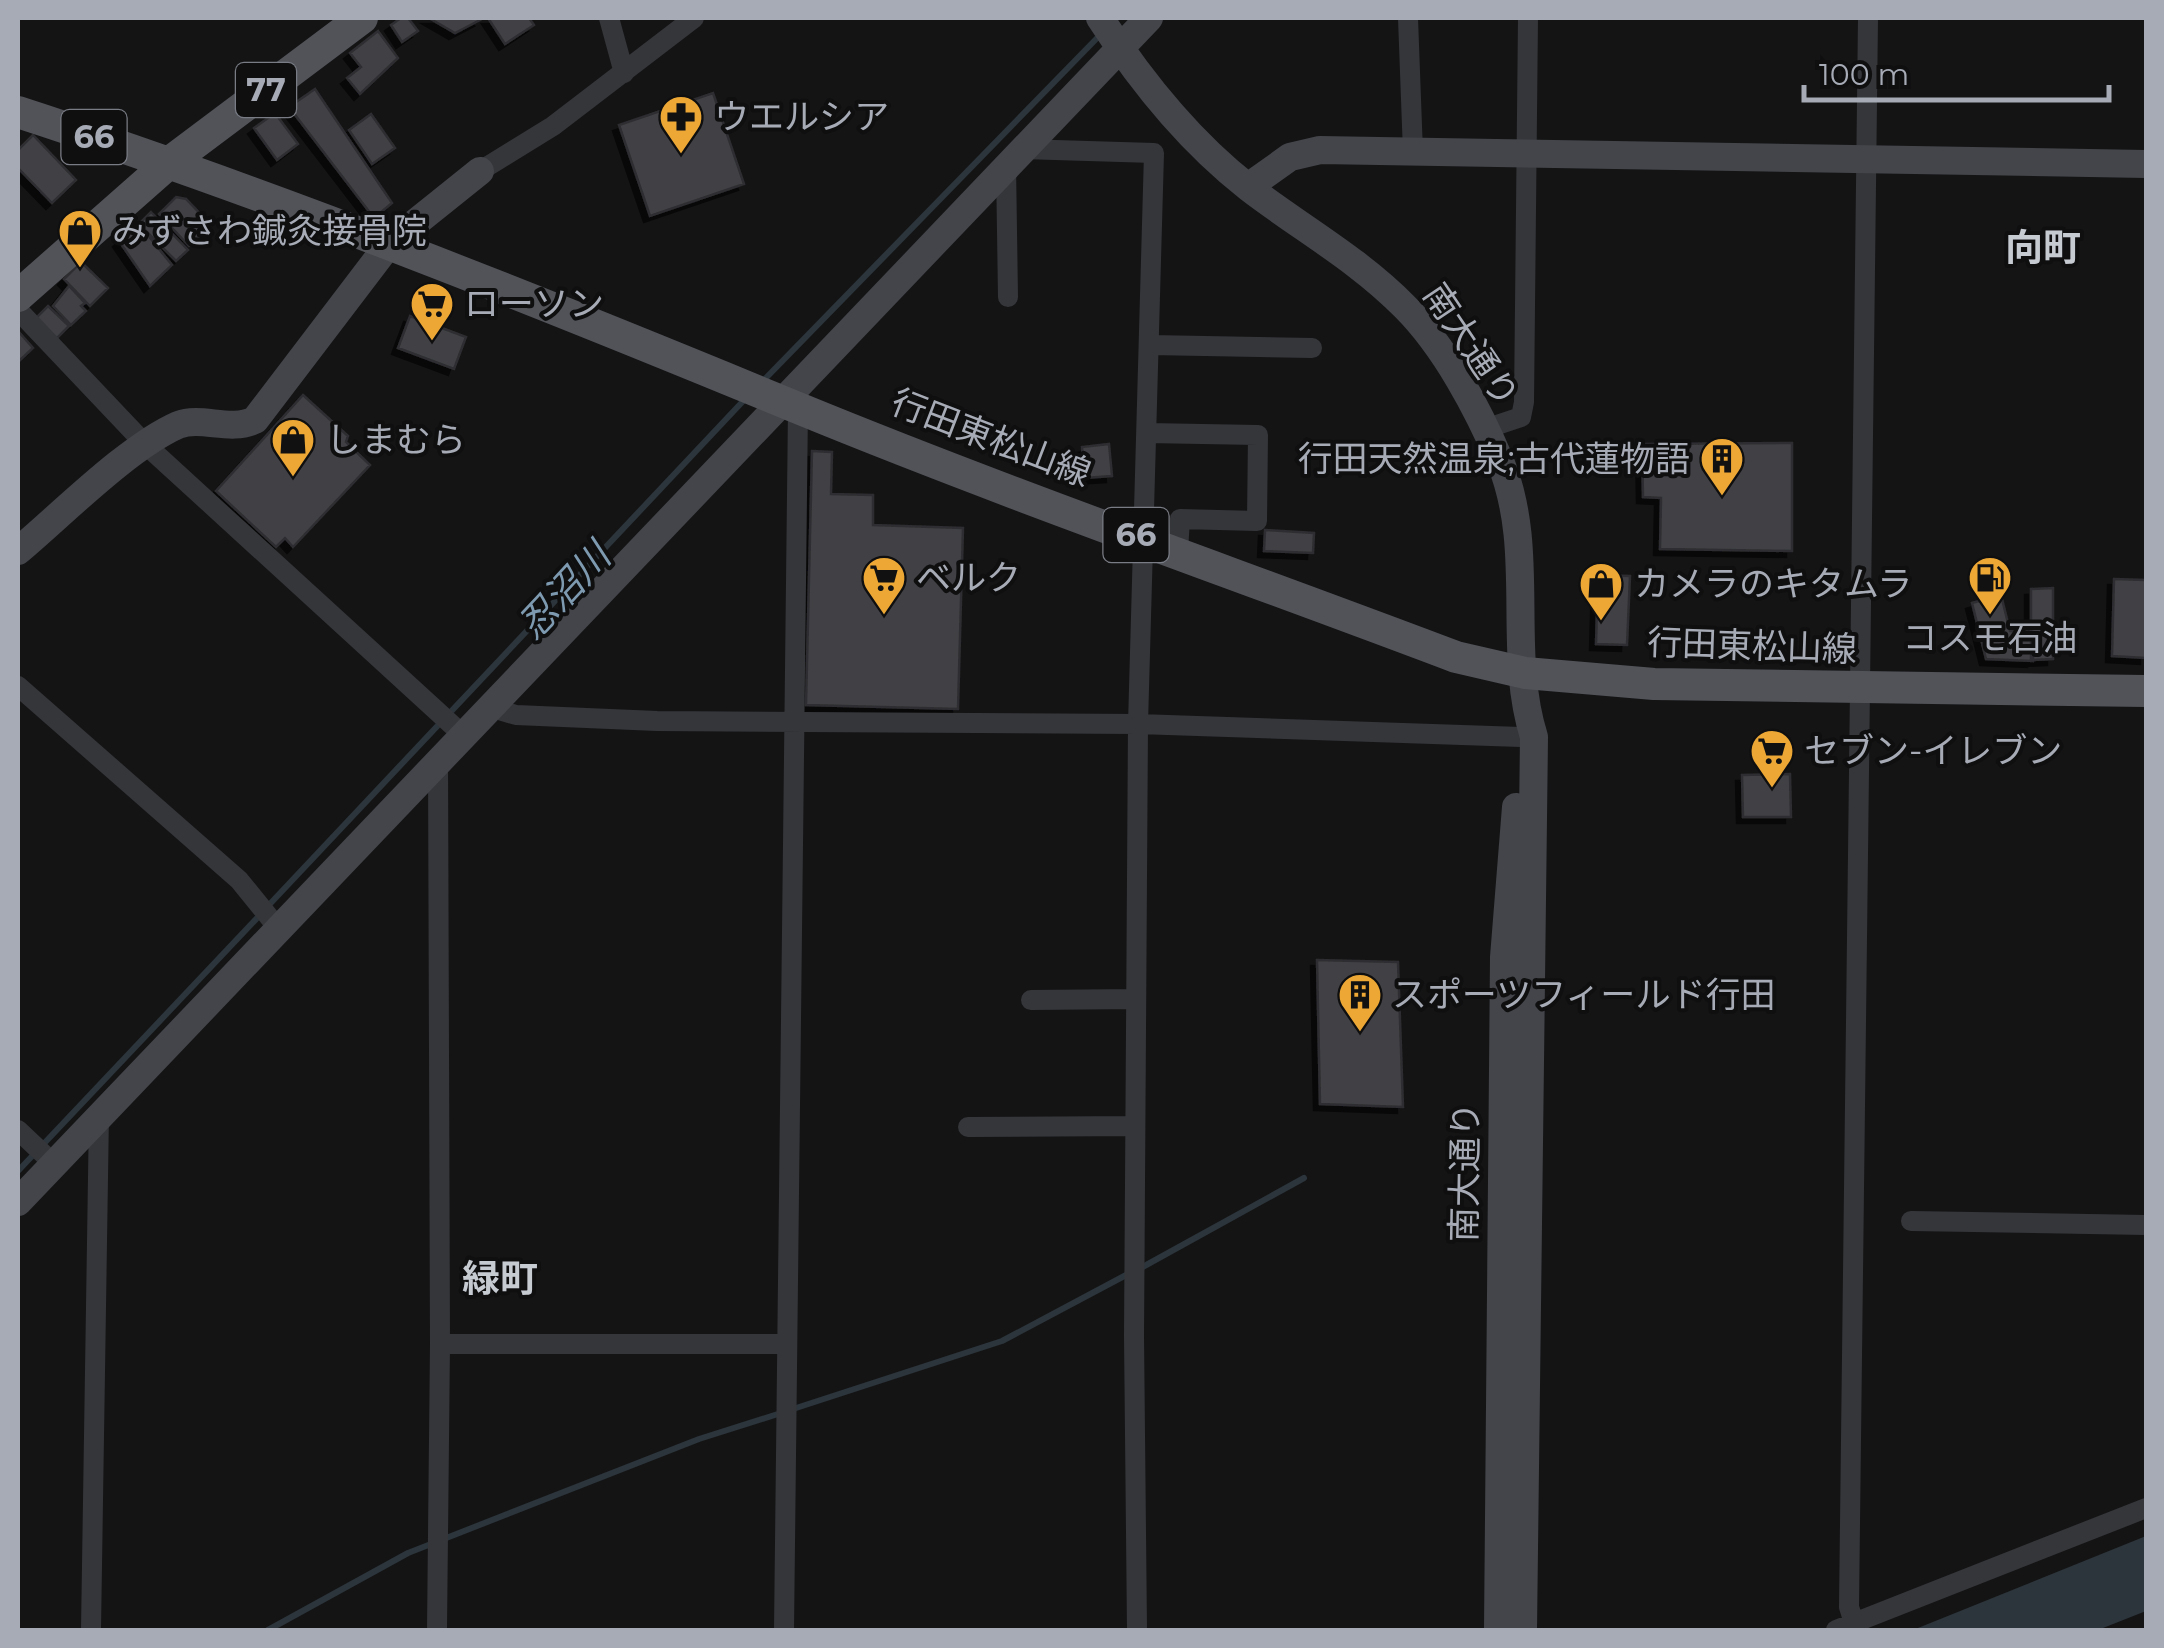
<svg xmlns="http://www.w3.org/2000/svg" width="2164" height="1648" font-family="Montserrat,'Noto Sans JP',sans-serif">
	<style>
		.water { fill: #2c353b }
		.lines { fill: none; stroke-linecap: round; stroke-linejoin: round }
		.stream { stroke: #2c353b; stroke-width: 6 }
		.building { fill: #404145; stroke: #2e2e31; stroke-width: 2.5; filter: url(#shadow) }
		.street { stroke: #35363a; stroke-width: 20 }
		.secondary { stroke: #43454a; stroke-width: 28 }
		.primary { stroke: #515359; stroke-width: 32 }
		.labels { text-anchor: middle; stroke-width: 8; stroke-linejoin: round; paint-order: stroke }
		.shield { fill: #0f0f10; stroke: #797c84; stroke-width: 2.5 }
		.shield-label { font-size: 32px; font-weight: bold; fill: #a6abb5 }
		.poi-label { font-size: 35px; fill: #a6abb5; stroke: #0f0f10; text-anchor: start }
		.street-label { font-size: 35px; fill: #a6abb5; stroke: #0f0f10 }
		.neighbourhood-label { font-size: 38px; font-weight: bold; fill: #c6cad1; stroke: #0f0f10 }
		.water-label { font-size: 38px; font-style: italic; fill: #7d9ab0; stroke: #0f0f10 }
	</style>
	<defs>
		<filter id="shadow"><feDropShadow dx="-6" dy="6" stdDeviation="0" flood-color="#0009"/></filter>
	</defs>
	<rect width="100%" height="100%" fill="#141415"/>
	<path class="water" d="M 2146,1536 L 2146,1611 L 2098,1630 L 1913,1630 Z"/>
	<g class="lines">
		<path class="stream" d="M 762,382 L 1102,33
			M 268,906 L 746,398
			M 18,1171 L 260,915
			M 1139,1269 L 1304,1178
			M 793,1409 L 1002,1341 L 1128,1274
			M 268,1630 L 408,1553 L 699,1439 L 781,1413"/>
	</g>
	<path class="building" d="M 401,18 L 408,18 L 418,31 L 402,42 L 391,25 Z
		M 429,18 L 478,18 L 480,20 L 455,33 Z
		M 488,18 L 529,18 L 534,25 L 505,44 Z
		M 378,31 L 398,58 L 360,94 L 347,78 L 361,67 L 350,53 Z
		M 315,89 L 392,203 L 374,218 L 289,107 Z
		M 713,93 L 744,184 L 650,216 L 619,125 Z
		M 275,113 L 298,144 L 277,160 L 254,128 Z
		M 371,114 L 395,148 L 372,164 L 349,130 Z
		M 33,135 L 76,180 L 52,203 L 18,168 L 18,150 Z
		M 176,197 L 186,199 L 211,225 L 189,246 L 159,214 Z
		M 151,212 L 188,250 L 176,261 L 139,224 Z
		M 138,223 L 172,265 L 150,286 L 119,241 Z
		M 81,262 L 108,288 L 90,306 L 64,279 Z
		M 69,286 L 85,303 L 81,306 L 86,311 L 71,325 L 53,306 Z
		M 48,306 L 69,326 L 56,339 L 35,319 Z
		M 410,316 L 466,337 L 454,369 L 398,348 Z
		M 18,331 L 33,348 L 18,362 Z
		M 303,395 L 348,436 L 346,442 L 370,465 L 293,547 L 285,538 L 276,547 L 216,491 Z
		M 1792,443 L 1792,551 L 1660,549 L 1661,498 L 1643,497 L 1642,444 Z
		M 1109,444 L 1112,476 L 1084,478 L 1082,447 Z
		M 812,451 L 832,452 L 831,494 L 873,495 L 873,525 L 963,528 L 958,709 L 806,705 Z
		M 1265,530 L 1314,533 L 1313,553 L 1264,551 Z
		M 1598,575 L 1630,576 L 1627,645 L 1596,644 Z
		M 2114,579 L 2146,580 L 2146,658 L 2112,656 Z
		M 2053,588 L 2053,659 L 2031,660 L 2031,589 Z
		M 2001,595 L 2010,631 L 2033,632 L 2033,661 L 1986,659 L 1972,603 Z
		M 1790,774 L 1791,817 L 1743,817 L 1742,775 Z
		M 1317,960 L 1398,962 L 1403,1107 L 1320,1104 Z"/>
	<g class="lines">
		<path class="street" d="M 609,18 L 624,73
			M 1408,18 L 1413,153
			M 1022,149 L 1154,153 L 1138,724 L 1134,1336 L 1137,1630
			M 1006,165 L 1008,297
			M 480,171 L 553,126 L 694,18
			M 18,310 L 146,445 L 462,734
			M 1151,345 L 1312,348
			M 1485,429 L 1521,417 L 1524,402 L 1528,18
			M 1147,433 L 1258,435 L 1257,521 L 1180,519 L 1178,551
			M 18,686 L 239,880 L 278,928
			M 489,707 L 516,715 L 657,721 L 1138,724 L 1521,737
			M 438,760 L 440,1344 L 787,1344
			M 1031,1000 L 1136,999
			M 968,1127 L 1135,1126
			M 18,1130 L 54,1164
			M 1911,1221 L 2146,1225
			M 1854,1623 L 1849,1607 L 1868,18
			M 91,1630 L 99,1113
			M 437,1630 L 440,1344
			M 784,1630 L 798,408
			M 1836,1630 L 2146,1508"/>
		<path class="secondary" d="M 1100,18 C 1140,80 1190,142 1249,188 C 1301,228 1358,259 1405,307 C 1445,347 1478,409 1500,461 C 1537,550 1506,648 1534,737 L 1523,1630
			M 1248,187 L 1290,157 L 1320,150 L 2146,164
			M 18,551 C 61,515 128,447 178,425 C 202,416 230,432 255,420 L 389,244 L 480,171
			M 18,1202 L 1149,18
			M 1498,1630 L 1504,957 L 1516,807"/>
		<path class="primary" d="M 18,112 C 282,198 541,302 798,408 C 1015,497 1237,574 1456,657 L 1525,673 L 1654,684 L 2146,691
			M 18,296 L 170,162 L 362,18"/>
	</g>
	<defs>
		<symbol id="pharmacy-pin" viewBox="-11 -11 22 30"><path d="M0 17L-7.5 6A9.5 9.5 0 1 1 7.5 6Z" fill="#eda734" stroke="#0f0f10"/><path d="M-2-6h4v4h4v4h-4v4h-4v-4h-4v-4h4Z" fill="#111"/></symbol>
		<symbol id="shop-pin" viewBox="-11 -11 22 30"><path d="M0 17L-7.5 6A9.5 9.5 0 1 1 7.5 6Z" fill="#eda734" stroke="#0f0f10"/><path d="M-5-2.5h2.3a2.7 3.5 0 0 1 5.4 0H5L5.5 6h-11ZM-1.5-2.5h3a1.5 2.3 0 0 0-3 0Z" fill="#111"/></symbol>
		<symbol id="supermarket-pin" viewBox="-11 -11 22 30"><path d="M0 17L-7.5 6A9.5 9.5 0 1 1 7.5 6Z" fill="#eda734" stroke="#0f0f10"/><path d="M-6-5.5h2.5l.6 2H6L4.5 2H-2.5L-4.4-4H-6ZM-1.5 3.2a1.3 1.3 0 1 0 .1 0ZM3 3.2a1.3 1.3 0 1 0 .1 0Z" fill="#111"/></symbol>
		<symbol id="building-pin" viewBox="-11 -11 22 30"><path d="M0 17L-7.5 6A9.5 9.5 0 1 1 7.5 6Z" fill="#eda734" stroke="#0f0f10"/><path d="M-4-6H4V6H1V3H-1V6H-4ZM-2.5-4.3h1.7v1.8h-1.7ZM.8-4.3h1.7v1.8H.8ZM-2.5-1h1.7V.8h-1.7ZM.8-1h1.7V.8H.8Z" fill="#111"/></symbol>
		<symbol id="fuel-pin" viewBox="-11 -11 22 30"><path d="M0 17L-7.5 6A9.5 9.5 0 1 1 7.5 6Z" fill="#eda734" stroke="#0f0f10"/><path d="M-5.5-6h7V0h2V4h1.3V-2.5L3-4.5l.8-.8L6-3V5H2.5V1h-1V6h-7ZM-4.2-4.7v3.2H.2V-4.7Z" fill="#111"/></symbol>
	</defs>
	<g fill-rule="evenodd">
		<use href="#pharmacy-pin" x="656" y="92" width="50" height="68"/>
		<use href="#shop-pin" x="55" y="206" width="50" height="68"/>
		<use href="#supermarket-pin" x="407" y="279" width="50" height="68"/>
		<use href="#shop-pin" x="268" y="415" width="50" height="68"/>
		<use href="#building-pin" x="1697" y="434" width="50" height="68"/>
		<use href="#supermarket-pin" x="859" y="553" width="50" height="68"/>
		<use href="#fuel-pin" x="1965" y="553" width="50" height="68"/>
		<use href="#shop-pin" x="1576" y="559" width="50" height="68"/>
		<use href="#supermarket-pin" x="1747" y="726" width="50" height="68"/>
		<use href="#building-pin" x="1335" y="970" width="50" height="68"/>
	</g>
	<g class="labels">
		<g class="shield">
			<rect x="236" y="63" width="60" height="54" rx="8"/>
			<rect x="61.5" y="110" width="65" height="54" rx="8"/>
			<rect x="1103.5" y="508" width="65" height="54" rx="8"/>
		</g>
		<g class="shield-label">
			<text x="266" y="101">77</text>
			<text x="94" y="148">66</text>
			<text x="1136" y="546">66</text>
		</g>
		<g class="poi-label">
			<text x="714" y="129">ウエルシア</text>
			<text x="112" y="243">みずさわ鍼灸接骨院</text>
			<text x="464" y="316">ローソン</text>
			<text x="326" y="452">しまむら</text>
			<text x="1690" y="471" text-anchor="end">行田天然温泉;古代蓮物語</text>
			<text x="916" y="590">ベルク</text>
			<text x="1634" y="596">カメラのキタムラ</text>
			<text x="1990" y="650" text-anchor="middle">コスモ石油</text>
			<text x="1804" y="763">セブン-イレブン</text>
			<text x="1392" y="1007">スポーツフィールド行田</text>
		</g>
		<g class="street-label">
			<text transform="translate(1471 345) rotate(56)" y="12">南大通り</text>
			<text transform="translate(991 438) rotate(21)" y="12">行田東松山線</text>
			<text transform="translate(1752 646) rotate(2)" y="12">行田東松山線</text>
			<text transform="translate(1465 1172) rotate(-89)" y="12">南大通り</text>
		</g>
		<g class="neighbourhood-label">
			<text x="2043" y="261">向町</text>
			<text x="500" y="1292">緑町</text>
		</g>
		<g class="water-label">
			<text transform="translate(564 591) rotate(-47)" y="13">忍沼川</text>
		</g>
	</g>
	<rect width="2164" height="1648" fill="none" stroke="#a6abb5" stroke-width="40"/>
	<path d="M1804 85v15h305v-15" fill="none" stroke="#a6abb5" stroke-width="5"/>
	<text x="1819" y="85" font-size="30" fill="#a6abb5" stroke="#0f0f10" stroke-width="8" paint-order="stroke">100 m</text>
</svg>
